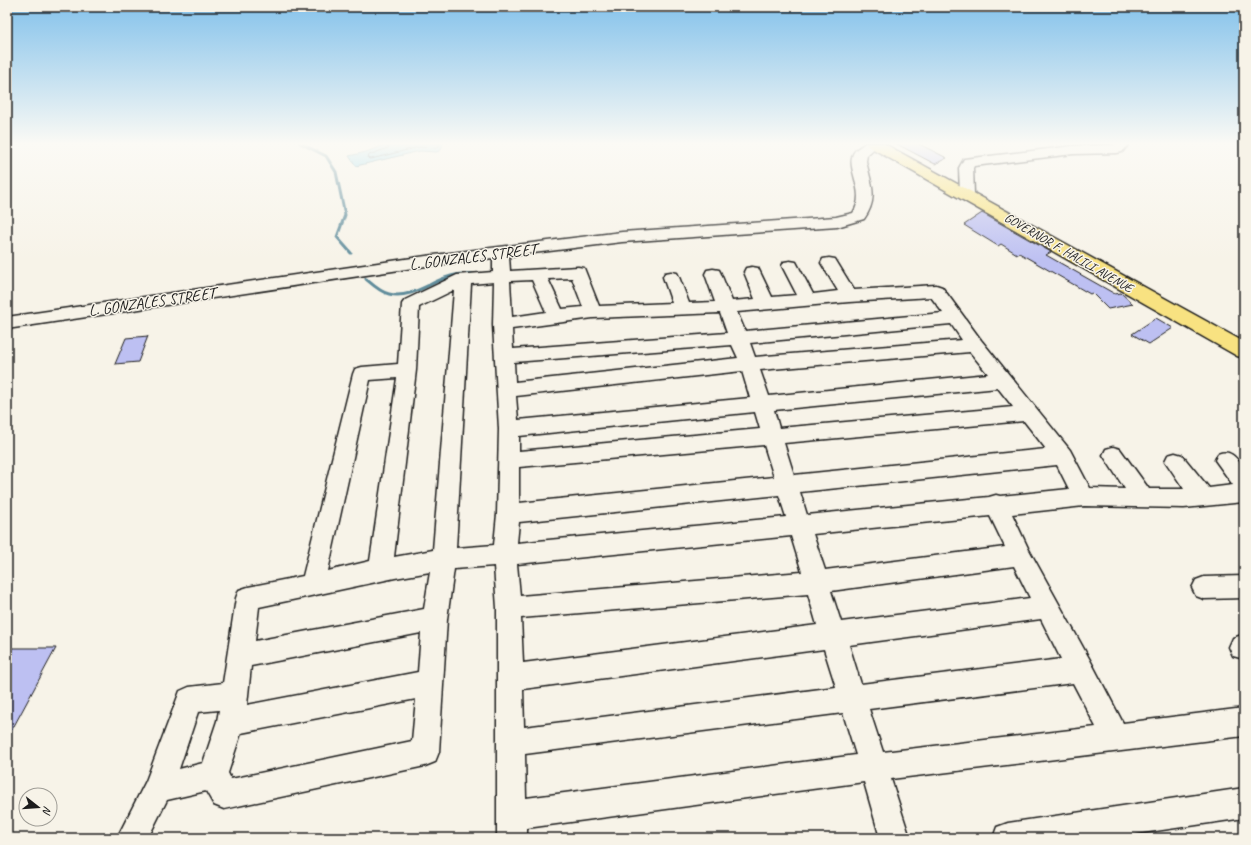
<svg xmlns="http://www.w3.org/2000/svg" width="1251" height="845" font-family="Caveat,sans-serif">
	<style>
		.water { fill: #8ed6ef; stroke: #608c9b }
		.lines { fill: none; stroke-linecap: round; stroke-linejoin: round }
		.shore { stroke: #4a6670; stroke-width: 1 }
		.stream { stroke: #608c9b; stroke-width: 3 }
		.building { fill: #bdc0f2; stroke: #1c1c1c }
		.minor-casing { stroke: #1c1c1c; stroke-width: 3 }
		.major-casing { stroke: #1c1c1c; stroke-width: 3 }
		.minor { fill: #f7f3e8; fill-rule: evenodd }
		.major { fill: #f8e281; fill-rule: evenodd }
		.labels { text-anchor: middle; stroke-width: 3; stroke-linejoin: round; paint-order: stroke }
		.far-street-label { font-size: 13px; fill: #1c1c1c; stroke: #f7f3e8 }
		.street-label { font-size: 16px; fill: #1c1c1c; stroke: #f7f3e8 }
	</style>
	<rect width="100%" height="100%" fill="#f7f3e8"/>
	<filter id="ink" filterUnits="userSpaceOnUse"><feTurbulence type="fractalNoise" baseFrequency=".025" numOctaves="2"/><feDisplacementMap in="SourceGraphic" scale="8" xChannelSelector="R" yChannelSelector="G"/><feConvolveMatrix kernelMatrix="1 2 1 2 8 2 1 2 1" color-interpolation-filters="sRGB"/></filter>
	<g filter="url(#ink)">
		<path class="water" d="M 390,143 L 443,143 L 441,150 L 437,152 L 420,151 L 356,166 L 349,156 L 366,152 Z"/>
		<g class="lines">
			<path class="shore" d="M 390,143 L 388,148 L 369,155 L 368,158 L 371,159 L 419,147 L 436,148 L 439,146 L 439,143"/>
			<path class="stream" d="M 300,143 L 326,156 L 336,172 L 345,215 L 337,237 L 351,253
				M 366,279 C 373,285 380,292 389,294 C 409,299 428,284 445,278 C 456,274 468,273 479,274"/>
		</g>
		<path class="building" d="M 895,143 L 917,143 L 947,158 L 935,164 Z
			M 982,213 L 1051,252 L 1046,255 L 1115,294 L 1121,293 L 1133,304 L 1108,309 L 1092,293 L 1090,294 L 1019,253 L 1017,254 L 1001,244 L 998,246 L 964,225 Z
			M 1156,318 L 1173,328 L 1149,344 L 1132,334 Z
			M 148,336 L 138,362 L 115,364 L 126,338 Z
			M 7,648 L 56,648 L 7,739 Z"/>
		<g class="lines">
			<defs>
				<path id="minor" d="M 865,143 L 880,143 L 867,155 L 866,161 C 871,184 879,198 864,219 L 837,227 L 622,242 L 509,256 L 510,271 L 578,267 L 584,268 L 599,306 L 672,303 L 663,277 L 665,273 L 671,272 L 677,273 L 679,277 L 689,303 L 715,302 L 705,274 L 707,270 L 713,269 L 719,270 L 721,274 L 732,301 L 755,299 L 744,272 L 746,268 L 752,267 L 758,268 L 760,272 L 772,297 L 797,295 L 782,266 L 784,262 L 790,261 L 796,262 L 813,294 L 838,291 L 821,263 L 823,259 L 829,258 L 835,259 L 854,290 L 936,285 L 942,287 L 981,340 L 1070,450 L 1090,488 L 1125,489 L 1103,455 L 1106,449 L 1113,447 L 1120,449 L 1149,489 L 1184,489 L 1165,461 L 1168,455 L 1175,453 L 1182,455 L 1209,488 L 1233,485 L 1215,460 L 1218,454 C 1231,449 1236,458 1244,468 L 1244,502 L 1184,508 L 1084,506 L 1012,514 L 1028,548 L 1090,660 L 1123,723 L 1244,708 L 1244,736 L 891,779 L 910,838 L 880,838 L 864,782 L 527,828 L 527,838 L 497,838 L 497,608 L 494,566 L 454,569 L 447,619 L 439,752 L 435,762 L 425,766 L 224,809 L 214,805 L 206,791 L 167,800 L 148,838 L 117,838 L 146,781 L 180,691 L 189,687 L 223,683 L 236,598 L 239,590 L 248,587 L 303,576 L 353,374 L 355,369 L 362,367 L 398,364 L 402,304 L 405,300 L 457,275 L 493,272 L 493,258 L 426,266 L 7,329 L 7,317 L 426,256 L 622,232 L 836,217 L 853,213 C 867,192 846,170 853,154 C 855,149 862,146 865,143 ZM 572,278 L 583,307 L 562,309 L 548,279 ZM 532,280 L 546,312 L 512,317 L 510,281 ZM 494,282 L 493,325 L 499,429 L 497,514 L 494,545 L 456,548 L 471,284 ZM 454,290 L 433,550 L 394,557 L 416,370 L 419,307 ZM 931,297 L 943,313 L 745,331 L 737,312 L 849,302 ZM 720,313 L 727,333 L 513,349 L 512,329 L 593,318 ZM 951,324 L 962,340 L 755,357 L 750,343 ZM 732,345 L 738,358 L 515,382 L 514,362 ZM 970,352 L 988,374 L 769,396 L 760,370 ZM 742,371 L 750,398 L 518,420 L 516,396 ZM 397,378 L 370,561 L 328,571 L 370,380 ZM 998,388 L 1013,407 L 779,428 L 774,410 ZM 755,412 L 760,429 L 519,451 L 519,436 ZM 1024,421 L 1046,449 L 794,475 L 784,443 ZM 764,445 L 774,477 L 519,503 L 519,467 ZM 1057,465 L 1069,489 L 1000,496 L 996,495 L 989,497 L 807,515 L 800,492 ZM 779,495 L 786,517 L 517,543 L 519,522 ZM 990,516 L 1005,547 L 825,570 L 813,534 ZM 791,536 L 802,572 L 520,596 L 517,564 ZM 1014,566 L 1030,598 L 841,622 L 831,591 ZM 430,572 L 424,609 L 255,641 L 259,607 L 395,578 ZM 808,594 L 817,625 L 523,663 L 521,618 ZM 1041,619 L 1061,659 L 861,684 L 849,645 ZM 421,633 L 418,672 L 247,705 L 251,666 ZM 824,649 L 836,687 L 524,727 L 523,689 ZM 1073,683 L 1096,727 L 883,752 L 869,709 ZM 416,699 L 412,741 L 231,779 L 228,773 L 241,733 ZM 219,710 L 217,721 L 203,763 L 179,769 L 198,712 ZM 843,713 L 856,755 L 526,798 L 525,754 Z
					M 1116,143 L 1130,143 L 1122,152 L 1117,153 L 1073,154 L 974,166 L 973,168 L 974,194 L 972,197 L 967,198 L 962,197 L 960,194 L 959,168 L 964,159 L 1073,146 L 1113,145 Z
					M 1244,576 L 1244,598 L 1204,599 L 1196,596 L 1192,588 L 1196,580 L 1204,577 Z
					M 1242,635 L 1244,635 L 1244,659 L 1233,656 L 1229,647 L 1233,638 Z
					M 1244,788 L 1244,818 L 1108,838 L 993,838 L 997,827 L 1008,823 Z"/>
				<path id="major" d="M 866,143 L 883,143 L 1244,342 L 1244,358 L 1237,356 L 868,146 Z"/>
			</defs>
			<use href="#minor" class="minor-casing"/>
			<use href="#major" class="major-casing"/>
			<use href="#minor" class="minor"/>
			<use href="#major" class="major"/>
		</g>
	</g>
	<linearGradient id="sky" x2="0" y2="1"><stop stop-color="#84c2eb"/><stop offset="0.55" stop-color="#fbfaf5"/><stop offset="1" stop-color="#fbfaf5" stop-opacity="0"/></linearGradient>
	<rect width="1251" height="261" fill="url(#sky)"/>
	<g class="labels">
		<g class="far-street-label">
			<text transform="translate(1069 252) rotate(30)" y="5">GOVERNOR F. HALILI AVENUE</text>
		</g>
		<g class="street-label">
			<text transform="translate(473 256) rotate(-7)" y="6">L. GONZALES STREET</text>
			<text transform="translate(152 301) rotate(-8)" y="6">L. GONZALES STREET</text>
		</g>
	</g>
	<rect width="1251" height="845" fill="none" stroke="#f7f3e8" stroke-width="24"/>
	<rect x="12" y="12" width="1227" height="821" fill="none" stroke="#1c1c1c" stroke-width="1.5" filter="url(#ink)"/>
	<g transform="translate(38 807) rotate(107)"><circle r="19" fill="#f7f3e8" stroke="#9f9d96"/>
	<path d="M0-3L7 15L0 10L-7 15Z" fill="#1c1c1c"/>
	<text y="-6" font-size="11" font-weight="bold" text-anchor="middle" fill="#1c1c1c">N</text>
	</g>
</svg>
